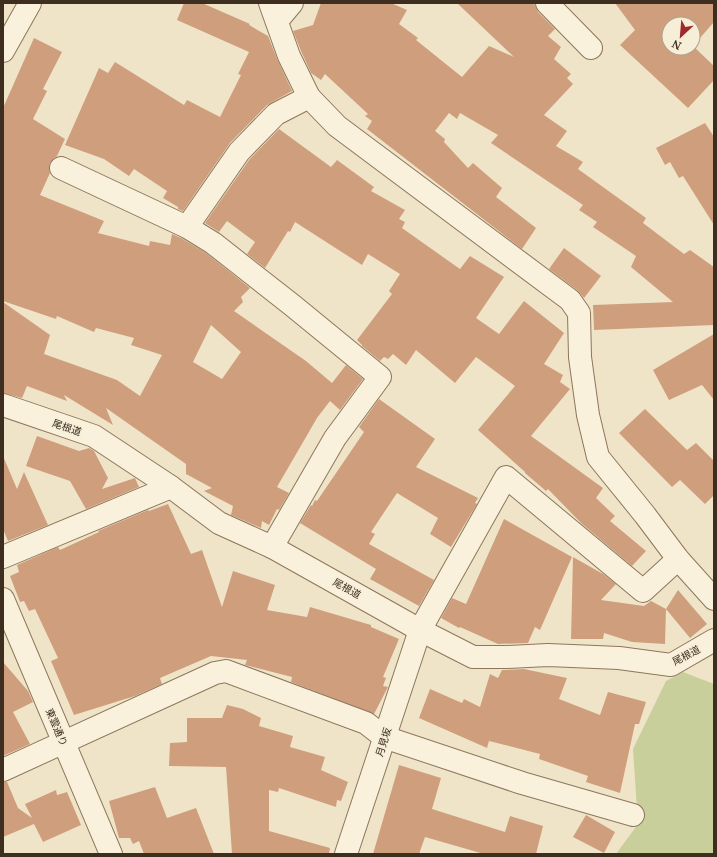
<svg xmlns="http://www.w3.org/2000/svg" width="717" height="857" font-family="'Noto Serif','Noto Sans JP',serif">
<rect width="100%" height="100%" fill="#f0e4c8"/>
<!-- green -->
<path fill="#c9cf9b" d="M683,672l31,12v170h-98l22,-30 -5,-75 33,-68z"/>
<!-- building -->
<g fill="#cf9f7d" fill-rule="evenodd">
<path d="M184,3h18l48,21 -1,1 19,11 10,25 14,30 -25,14 -37,38 -47,68 -5,-2v-2l-15,-9 4,-7 -33,-22 -5,7 -25,-17 -39,-14 34,-77 9,5 7,-11 69,43 3,-5 33,17 21,-42 -3,-1 11,-22 -72,-32z"/>
<path d="M321,3h70l16,7 -8,14 19,14 -2,2 46,37 27,-31 25,11 -57,-54h77l4,9 17,17 -7,7 13,11 -7,12 17,15 -4,4 6,6 -29,31 23,16 -11,15 27,16 -5,7 68,49 -3,5 41,31 6,-4 24,17v58l-120,5 -1,-25 80,-3 -42,-35 5,-11 -43,-29 4,-5 -18,-12 4,-5 -92,-62 7,-8 -38,-22 -3,6 -8,-6 -14,18 10,8 -1,3 24,26 5,-5 29,25 -6,9 40,31 -14,21 -155,-120 5,-8 -7,-5 3,-2 -43,-40 -4,6 -10,-7 -10,-22 -8,-20 20,-6z"/>
<path d="M615,3h99v19l-21,24v-22h-24v24h24v-2l21,20v14l-26,28 -68,-63 15,-15z"/>
<path d="M34,38l28,14 -19,37 4,2 -14,28 32,20 -8,17 -3,2 -4,5 -1,6 1,4 -10,22 64,26 -6,12 51,13 1,-5 20,4 2,-11 9,4 25,15 44,35 -9,9 2,5 -9,9 72,50 26,22 14,-18 17,14 -23,31 -10,-9 -13,17 -40,69 12,6 -10,17 -2,-1 -8,16 -7,-4 -1,7 -30,-13 2,-9 -29,-15 8,-3 -26,-14v-10l-80,-56 7,17 -49,-30 3,6 -40,-15 -5,12 -19,-5v-91l47,33 -6,19 73,26 23,16 22,-41 -31,-10 3,-7 -38,-10 -2,4 -37,-16 -1,3 -53,-18v-193zM211,325l30,27 -19,27 -29,-17z"/>
<path d="M705,123l9,14v88l-31,-49 -4,2 -9,-16 -5,3 -9,-17z"/>
<path d="M279,129l52,38 6,-7 37,27 -3,4 34,19 -6,9 6,3 -3,6 58,41 10,-13 34,21 -28,41 23,16 25,-33 40,32 -20,31 19,11 -3,7 10,7 -39,47 72,52 -7,10 19,18 -5,5 36,30 -14,15 -51,-43 -33,-34 -2,2 -21,-18v-1l-47,-42 37,-44 -39,-29 -21,26 -39,-33 -10,15 -13,-11 -5,5 -4,-2 -4,4 -18,-15v-1l-5,-5 35,-46 -3,-3 11,-17 -32,-20 -6,11 -67,-43 -5,10 -2,-1 -23,37 -18,-14 8,-12 -28,-21 -8,11 -14,-9 44,-63z"/>
<path d="M564,248l37,28 -17,22 -7,-8 -28,-21z"/>
<path d="M714,334v66l-12,-15 -33,15 -16,-30z"/>
<path d="M379,399l56,40 -19,28 62,31 -3,5 2,1 -26,43 -21,-13 8,-16 -41,-25 -26,39 4,2 -6,10 65,36 -15,26 -49,-27 6,-10 -76,-46 11,-18 1,1 3,-6 2,1 47,-69 -5,-5z"/>
<path d="M645,409l42,41 9,-7 18,18v34l-9,9 -25,-24 -8,7 -53,-54z"/>
<path d="M37,436l42,15 10,-3 5,3 14,27 -6,11 33,-11 4,9 -53,22 -16,-28 -44,-15z"/>
<path d="M3,456l14,33 7,-17 24,53 -40,16 -5,-12z"/>
<path d="M168,504l23,50 11,-4 20,57 11,-36 42,14 -8,25 40,7 3,-10 61,18v2l28,12 -16,38 3,1 -3,8 5,1 -14,27 -83,-32 1,-5 -47,-12 2,-5 -36,-4 -51,22 2,6 -27,12 -61,19 -23,-54 7,-3 -23,-49 -6,2 -5,-10 -4,1 -10,-26 9,-4 -2,-7 41,-18 2,3 39,-18 -1,-1 50,-21 1,1z"/>
<path d="M504,519l68,38 -32,73 -5,-3 -7,16 -30,1 -38,-17 -1,1 -18,-10 11,-20 14,6z"/>
<path d="M573,557l30,17 13,10 -15,16 43,6 7,-5 15,8 12,-19 29,34 -17,14 -24,-29 -1,35 -33,-2 -28,-9 -1,6h-32z"/>
<path d="M3,662l25,29 5,11 -20,10 17,32 -27,12z"/>
<path d="M524,669l43,9 -8,21 41,16 8,-23 38,10 -7,22h-4l-15,69 -34,-11 2,-6 -49,-17 1,-5 -51,-13 -2,7 -68,-30 11,-29 32,14 2,-4 16,8 10,-33 8,4 4,-8z"/>
<path d="M227,705l16,4 18,9 -2,8 34,10 -3,11 35,10 -4,13 27,12 -7,19 -4,-1 -1,7 -57,-19 -1,4 -9,-2v41l61,17 -1,6h-97l-6,-87 -57,-1 1,-23 17,-1v-24h35z"/>
<path d="M399,765l42,13 -9,31 73,23 5,-16 33,10 -7,28h-52l-59,-17 -6,17h-46z"/>
<path d="M3,782h4l11,26 14,10 -7,-14 31,-14 1,5 10,-3 14,33 -38,17 -9,-18 -31,13z"/>
<path d="M155,787l12,31 29,-10 18,46h-70l-5,-13 -6,3 -3,-6h-11l-10,-37z"/>
<path d="M586,815l29,17 -11,21 -31,-16z"/>
</g>
<g fill="none" stroke-linecap="round" stroke-linejoin="round">
<defs>
<g id="street">
<path d="M270,3l19,53 20,41 28,29 233,174 9,13 1,44 8,58 10,42 47,58 33,44 36,40"/>
<path d="M547,3l44,45"/>
<path d="M277,21l15,-18"/>
<path d="M3,51l27,-48"/>
<path d="M61,168l126,59 26,16 79,62 88,72 -45,61 -63,109"/>
<path d="M187,227l52,-75 37,-38 33,-17"/>
<path d="M3,405l91,31 77,51 48,36 53,24 148,83 53,27h33l42,-2 71,3 52,7 43,-25"/>
<path d="M3,557l168,-70"/>
<path d="M3,599l108,255"/>
<path d="M3,770l212,-97 11,-2 140,52 18,14 138,46 111,32"/>
<path d="M346,854l74,-224 86,-153 137,114 35,-32"/>
</g>
</defs>
<!-- street casing -->
<use href="#street" stroke="#8d765c" stroke-width="24"/>
<!-- street -->
<use href="#street" stroke="#faf1dc" stroke-width="22"/>
</g>
<g text-anchor="middle" dominant-baseline="central" stroke-width="3.5" stroke-linejoin="round" paint-order="stroke">
<!-- street labels -->
<g font-size="10" fill="#3d2e20" stroke="#f7eed8">
<text transform="translate(67 427) rotate(19)">尾根道</text>
<text transform="translate(347 588) rotate(29)">尾根道</text>
<text transform="translate(686 655) rotate(-28)">尾根道</text>
<text transform="translate(57 727) rotate(67)">東雲通り</text>
<text transform="translate(383 742) rotate(-72)">月見坂</text>
</g>
</g>
<!-- border -->
<rect width="717" height="857" fill="none" stroke="#3d2e20" stroke-width="8"/>
<!-- north arrow -->
<g transform="translate(681 36) rotate(206)"><circle r="19" fill="#f7eed8" stroke="#ada18e"/>
<path d="M0-3L7 15L0 10L-7 15Z" fill="#9e2a2b"/>
<text y="-6" font-size="11" font-weight="bold" text-anchor="middle" fill="#3d2e20">N</text>
</g>
</svg>
